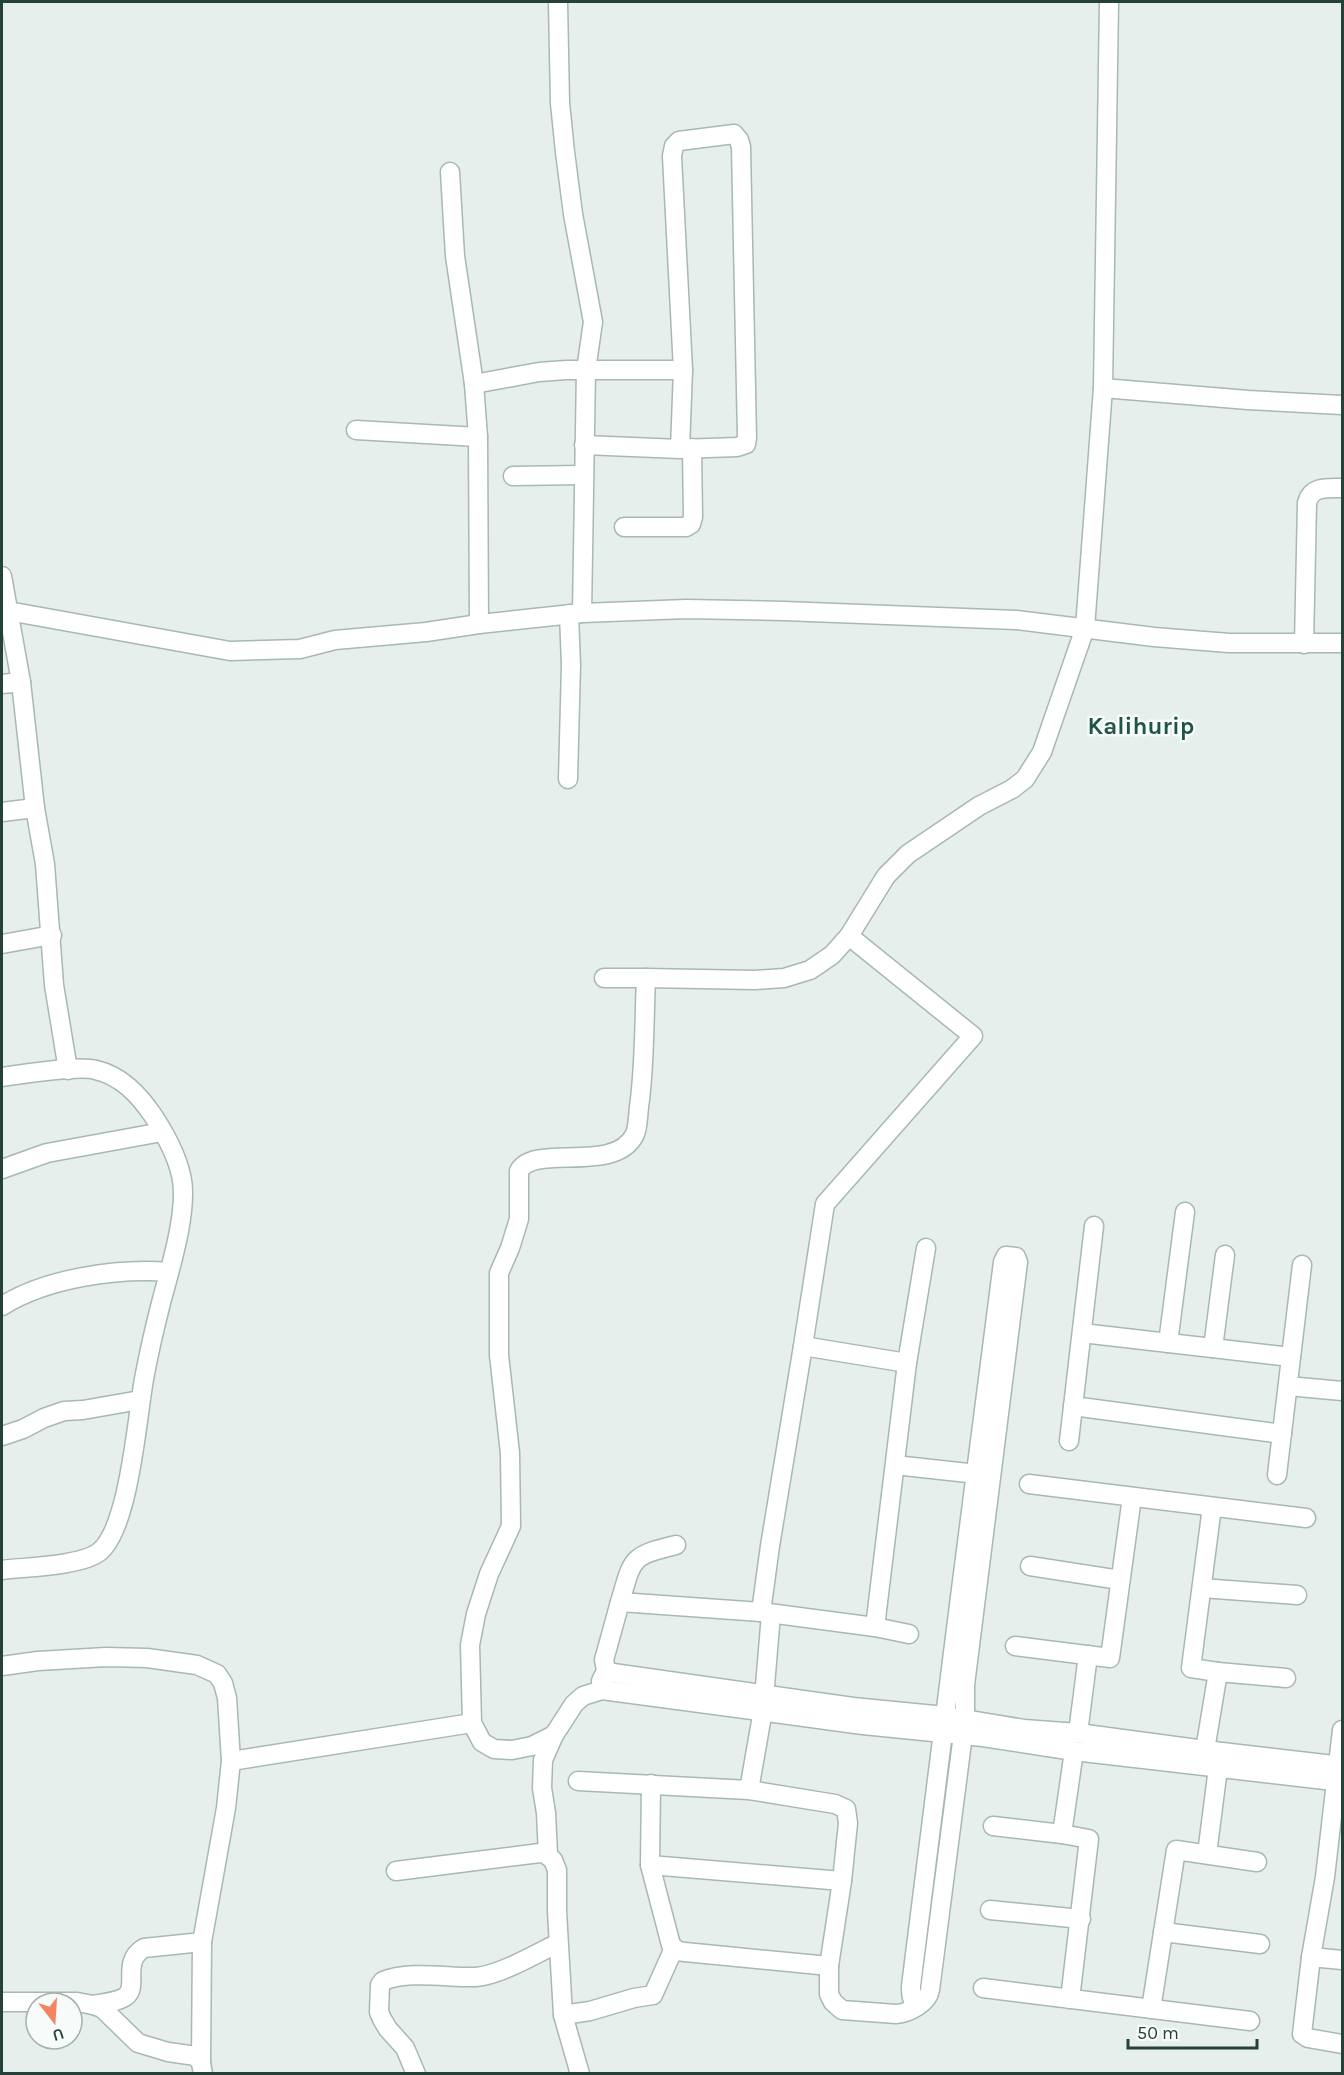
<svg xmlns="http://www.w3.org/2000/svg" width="1344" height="2075" font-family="Karla,sans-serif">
<rect width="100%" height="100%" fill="#e6efeb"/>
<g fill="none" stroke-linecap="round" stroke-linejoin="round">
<defs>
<g id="minor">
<path d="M558,2l2,101 5,49 8,62 20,108 -7,48 -4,243"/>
<path d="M450,172l5,84 19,128 4,53 1,187"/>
<path d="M474,384l65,-12 27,-2h117"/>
<path d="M1103,388l145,12 94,5"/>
<path d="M356,430l122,7"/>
<path d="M584,445l96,4 57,-2 9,-3 1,-6 -6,-291 -2,-7 -5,-6 -55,7 -5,5 -2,10 11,214 -3,79"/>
<path d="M513,476l70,-1"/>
<path d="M624,527h62l5,-3 2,-7 -1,-69"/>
<path d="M2,576l19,106 14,126 10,56 9,121 14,85"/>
<path d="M8,611l222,40 70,-2 35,-9 91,-8 53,-8 103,-11 104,-4 98,2 232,9 138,17 75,6h113"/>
<path d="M1304,644l3,-141c4,-17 20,-15 35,-15"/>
<path d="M2,684l19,-2"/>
<path d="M568,779l3,-114 -2,-51"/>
<path d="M2,812l33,-4"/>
<path d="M2,944l50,-9"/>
<path d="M604,978h42"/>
<path d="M2,1077c22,-3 75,-12 94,-7 25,6 42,24 56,44 12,18 24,39 29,61 8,32 -10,91 -19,124 -7,27 -13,53 -18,80 -7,39 -15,150 -45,173 -18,14 -74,15 -97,18"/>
<path d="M2,1169l45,-16 115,-21"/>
<path d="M2,1306c45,-28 115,-38 167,-34"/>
<path d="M1082,1333l209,24"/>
<path d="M1168,1343l17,-131"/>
<path d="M803,1346l22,-142 148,-168 -124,-100"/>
<path d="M1213,1348l12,-93"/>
<path d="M1288,1386l54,5"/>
<path d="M1073,1406l209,28"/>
<path d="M2,1436l21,-7 21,-11 20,-7 19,-1 57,-10"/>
<path d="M1069,1441l25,-215"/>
<path d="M895,1465l82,9"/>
<path d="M1277,1475l25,-210"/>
<path d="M1029,1484l277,34"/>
<path d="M676,1545c-46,11 -43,13 -56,57l141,10 114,15 32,-264 19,-115"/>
<path d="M1030,1566l90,14"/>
<path d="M1202,1588l95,7"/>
<path d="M761,1612l9,-66 33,-200 104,17"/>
<path d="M875,1627l34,7"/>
<path d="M1015,1646l95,12 22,-161"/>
<path d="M2,1666l36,-5 68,-4 41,1 50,7 20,9 6,9 4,15 4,63 -5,47 -24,134 -58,6c-23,14 -5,38 -18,48 -7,6 -24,7 -33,9"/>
<path d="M1218,1672l68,6"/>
<path d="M607,1675l-3,-15 16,-58"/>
<path d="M1342,1730l-17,147 -14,80 -9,77 6,4 34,6"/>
<path d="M1078,1733l10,-78"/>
<path d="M554,1735l-22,11 -20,4 -18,-1 -12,-7 -10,-19 -2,-78 6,-31 13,-40 22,-48 -1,-73 -11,-98v-82l11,-25 9,-29v-48c15,-28 97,4 116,-37 3,-7 3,-19 4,-27 6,-42 5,-86 7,-129l109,2 29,-2 26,-8 22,-15 17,-19 37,-60 22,-22 71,-48 33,-17 13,-10 17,-27 43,-124 18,-240 6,-386"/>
<path d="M1205,1750l13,-78 -27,-4 21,-161"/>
<path d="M231,1761l241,-38"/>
<path d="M1342,1766l-137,-16 -127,-17 -54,-4 -79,-13 -92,-9 -240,-34 -9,2 -3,6 1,9 261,35 120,12 91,14 268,31"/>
<path d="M578,1781l171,9 86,14 11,5 2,14 -6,58 -13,85v28l4,8 9,8 54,4c13,-1 32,-11 34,-24l35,-271v-34l53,-423 -2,-5 -10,-1 -3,6c-32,241 -61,483 -92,724 0,7 0,15 6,19"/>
<path d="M651,1784l-1,81 21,80 7,6 7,1 144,14"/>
<path d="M749,1790l14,-80 8,-96"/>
<path d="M993,1826l69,8"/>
<path d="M1207,1854l11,-86"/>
<path d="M548,1855l-2,-42 -4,-25 1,-28 11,-25 20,-31 9,-8 19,-6"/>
<path d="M650,1865l192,16"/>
<path d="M396,1871l144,-18h4l9,7 4,10v41l6,104 17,59"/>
<path d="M990,1910l91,9"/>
<path d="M1163,1932l97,12"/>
<path d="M1311,1957l31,3"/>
<path d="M983,1988l267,33"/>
<path d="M1070,1999l19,-160 -27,-5 12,-83"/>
<path d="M2,2002h75l16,3 9,3 36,35 30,9 28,4 5,7 2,11"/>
<path d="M1151,2009l25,-159 81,12"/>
<path d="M563,2015l27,-4 44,-13 19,-3 21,-47"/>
<path d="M201,2063l1,-121"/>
<path d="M416,2074l-11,-26 -17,-19 -6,-10 -3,-7 1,-27 3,-4c26,-11 66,-3 93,-4 24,-2 60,-23 82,-34"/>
</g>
</defs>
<!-- minor casing -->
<use href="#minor" stroke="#a8b8b2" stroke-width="21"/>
<!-- minor -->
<use href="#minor" stroke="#fff" stroke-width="18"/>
</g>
<g text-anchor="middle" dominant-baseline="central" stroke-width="5" stroke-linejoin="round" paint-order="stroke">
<!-- quarter labels -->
<g font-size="24" font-weight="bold" fill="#1f5548" stroke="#f7fbf9">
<text x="1141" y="726">Kalihurip</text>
</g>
</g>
<!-- border -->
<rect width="1344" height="2075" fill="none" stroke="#24423a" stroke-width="6"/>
<!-- north arrow -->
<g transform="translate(54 2021) rotate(163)"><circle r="28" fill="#f7fbf9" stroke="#a3b1ad" stroke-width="1.5"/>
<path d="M0-4.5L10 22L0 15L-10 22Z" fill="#f4845f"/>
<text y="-9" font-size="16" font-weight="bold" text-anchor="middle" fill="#24423a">U</text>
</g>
<!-- scale -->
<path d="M1128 2039v9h129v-9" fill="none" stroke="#24423a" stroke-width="3"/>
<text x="1137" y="2039" font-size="18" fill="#24423a" stroke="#f7fbf9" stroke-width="4.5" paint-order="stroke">50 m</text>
</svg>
